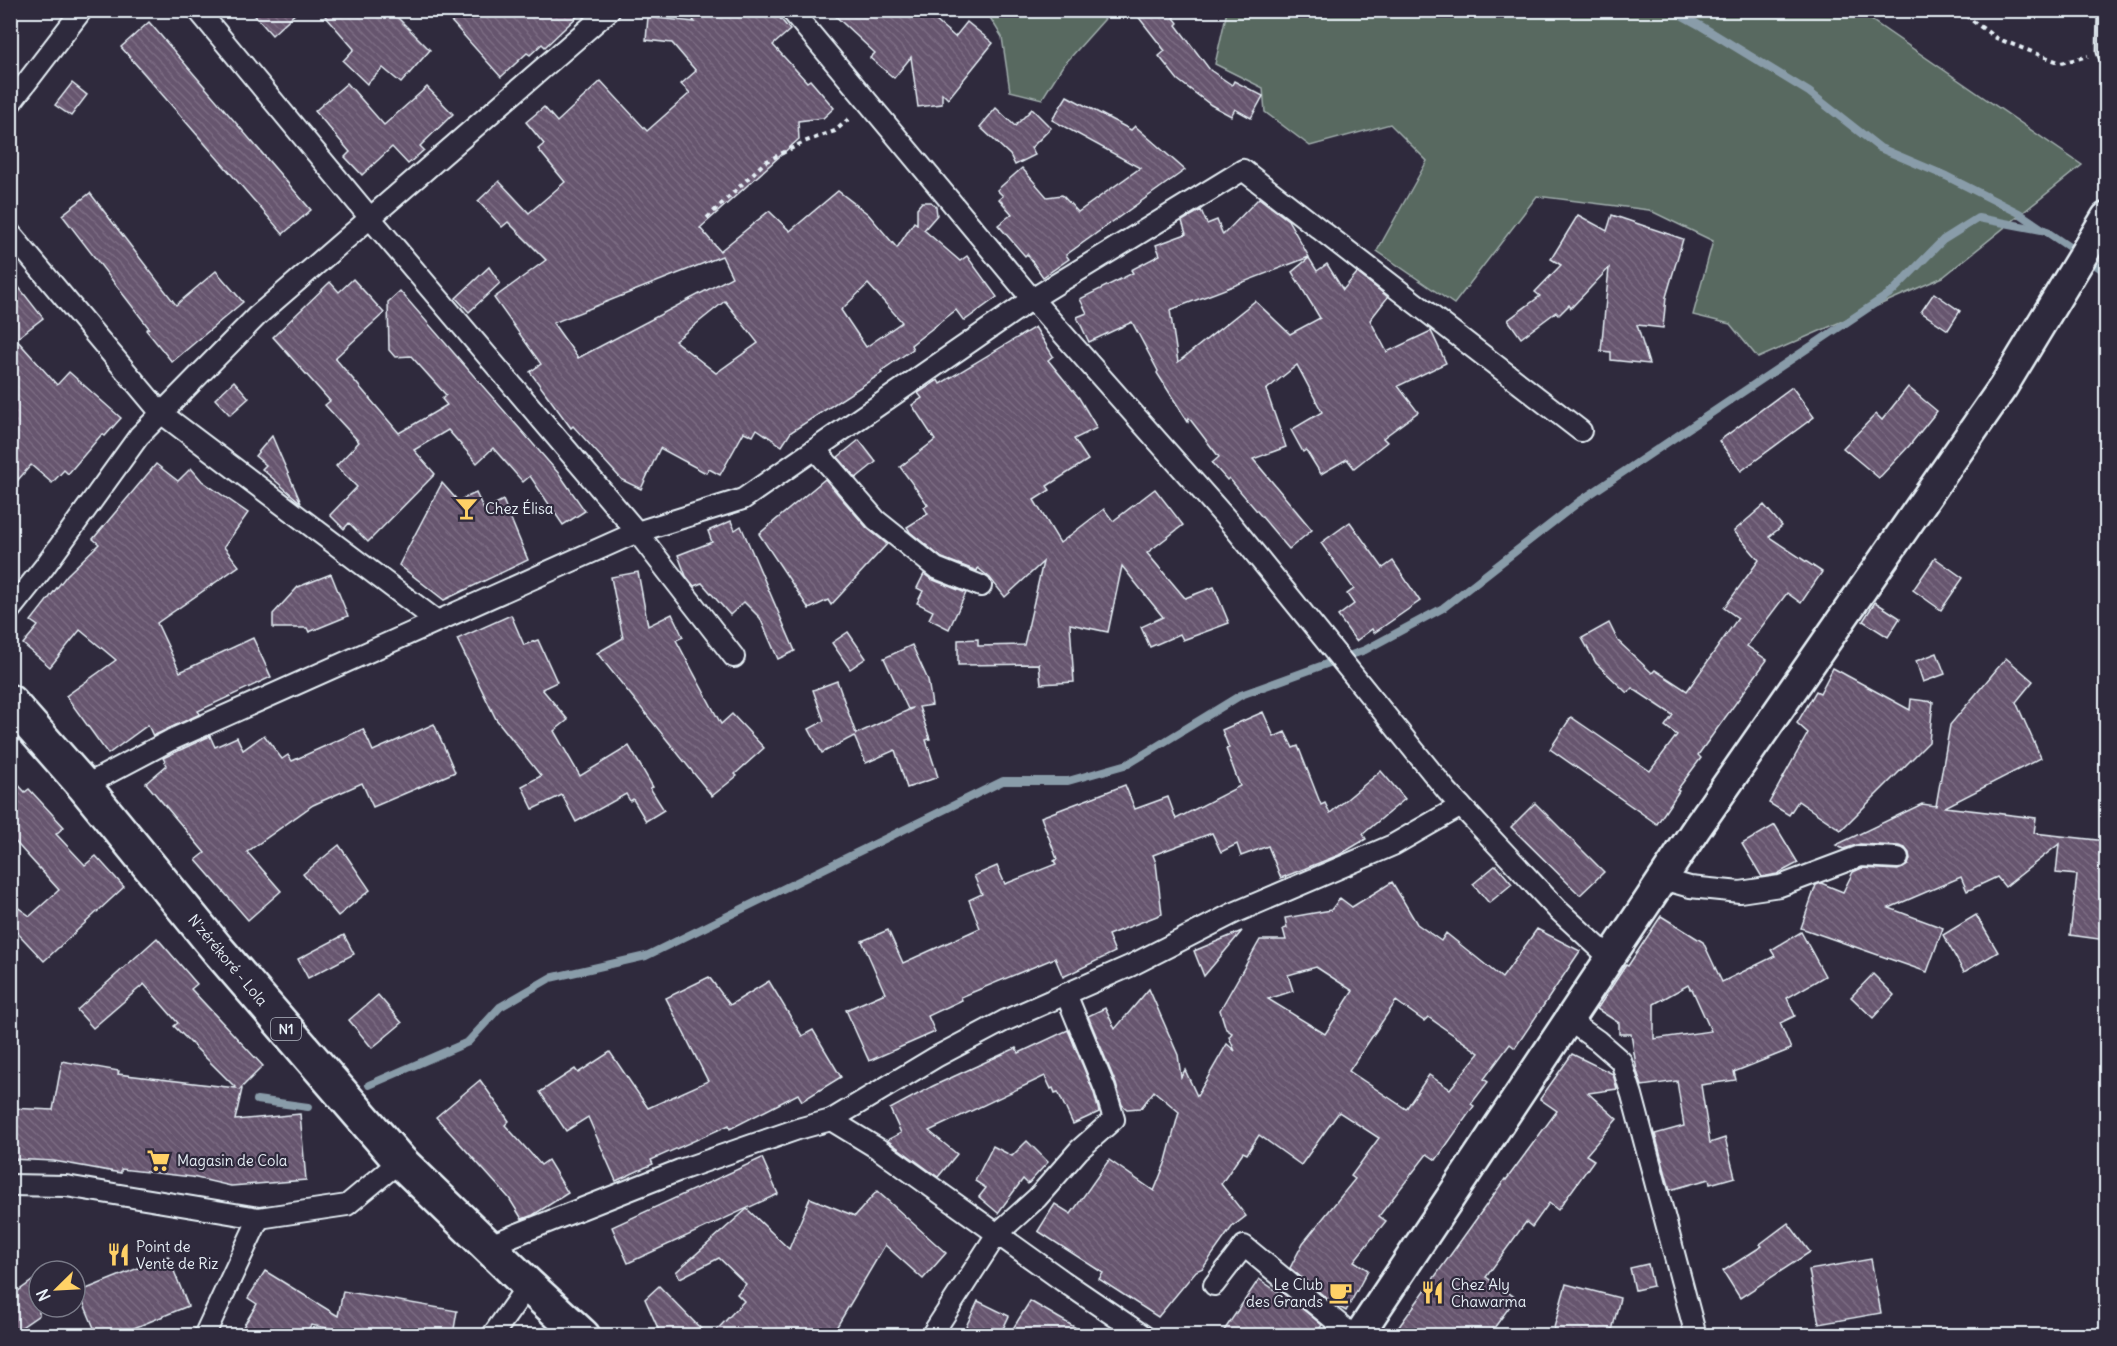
<svg xmlns="http://www.w3.org/2000/svg" width="2117" height="1346" font-family="Delius,sans-serif">
<defs>
<pattern id="building-back-hatch" width="6" height="6" patternUnits="userSpaceOnUse" patternTransform="scale(1.5)"><rect width="6" height="6" fill="#66546e"/><path d="M-1 5l2 2M0 0l6 6M5-1l2 2" fill="none" stroke="#7c6d83"/></pattern>
</defs>
<rect width="100%" height="100%" fill="#2f2a3d"/>
<filter id="ink" filterUnits="userSpaceOnUse"><feTurbulence type="fractalNoise" baseFrequency=".0167" numOctaves="2"/><feDisplacementMap in="SourceGraphic" scale="12" xChannelSelector="R" yChannelSelector="G"/><feConvolveMatrix kernelMatrix="1 2 1 2 8 2 1 2 1" color-interpolation-filters="sRGB"/></filter>
<g filter="url(#ink)">
<!-- grass -->
<g fill="#586961" stroke="#a0adac" stroke-width="1.5">
<path d="M986,11h126l-50,56 -20,32 -32,-8 -8,-54z"/>
<path d="M1227,11h631l224,154 -139,112 -185,81 -28,-34 -37,-9 20,-74 -64,-31 -112,-14 -83,108 -77,-53 50,-90 -37,-37 -80,22 -45,-34 -2,-24 -48,-24z"/>
</g>
<g fill="none" stroke-linecap="round" stroke-linejoin="round">
<!-- stream -->
<g stroke="#899ca9" stroke-width="8">
<path d="M1672,10l29,16 108,66 71,56 66,28 73,37 87,59"/>
<path d="M369,1085l99,-43 32,-35 50,-29 96,-22 357,-175h65l60,-17 113,-69 124,-45 78,-42 137,-107 312,-209 51,-52 35,-22 69,13"/>
<path d="M257,1100l51,7"/>
</g>
</g>
<!-- building -->
<g fill="url(#building-back-hatch)" stroke="#e8f1f8" stroke-width="1.5" fill-rule="evenodd">
<path d="M250,10h49l-27,25z"/>
<path d="M320,10h70l40,40 -29,33 -18,-15 -16,16 -24,-23 11,-12z"/>
<path d="M441,10h143l-39,37 -3,-3 -12,11 -3,-2 -26,24z"/>
<path d="M685,10h88l17,20 -17,15 34,37 3,-2 24,28 -11,10 -25,3 1,18 -99,89 20,23 49,-40 21,20 48,-40 30,23 29,34 17,-26 3,2v-16l5,-6h9l5,5 1,8 -13,15 36,31 7,-5 30,41 -33,24 -8,-11 -45,35 2,4 -32,22 1,2 -91,59 -9,14 -25,-17 -4,7 -9,-4 -24,43 -11,-6 -3,4 -46,-25 -19,41 -19,-9 -49,-54 -2,2 -41,-56 11,-8 -47,-66 52,-38 -38,-38 -6,5 -24,-26 21,-20 30,32 36,-31 -27,-33 6,-5 -18,-22 18,-15 13,15 44,-41 46,50 43,-38 -9,-9 15,-13 -24,-28 -26,-3 2,-23 47,5zM722,256l10,21 -154,81 -25,-35zM868,284l34,38 -36,25 -25,-37zM725,301l33,42 -42,30 -41,-32z"/>
<path d="M829,10h94l32,27 12,-15 26,21 -45,56 -6,-6v11l-24,3 -7,-50 -17,21 -24,-20 5,-5z"/>
<path d="M1133,10h35l10,13 -2,2 34,45 22,15 2,-4 29,15 -12,22 -16,-9 -4,7 -20,-11 -33,-25 -19,-24 6,-5z"/>
<path d="M149,22l162,188 -28,24 -162,-187z"/>
<path d="M72,83l15,12 -16,21 -16,-11z"/>
<path d="M347,83l37,42 43,-38 26,27 -33,32 4,4 -16,14 -16,-17 -30,28 -17,-18 5,-5 -35,-41z"/>
<path d="M1067,96l64,34 4,-4 50,44 -119,85 3,4 -26,18 -16,-23 -2,2 -27,-31 14,-11 -13,-15 4,-3 -6,-6 25,-22 25,29 15,-2 16,17 62,-44 -88,-48z"/>
<path d="M996,108l19,18 17,-17 19,19 -20,20 4,7 -20,10 -5,-10 -30,-28z"/>
<path d="M90,193l86,112 40,-34 27,31 -71,60 -26,-32 3,-2 -87,-113z"/>
<path d="M1259,198l29,22 21,37 -139,53 8,52 77,-61 35,33 30,-16 -28,-46 17,-14 8,13 10,-7 16,26 14,-17 31,24 -18,23 17,32 44,-21 15,32 -48,23 20,26 -35,26 4,4 -33,26 -7,-9 -26,15 -15,-24 -3,2 -12,-22 31,-18 -25,-47 -31,25 20,57 -33,12 59,71 -23,19 -60,-71 -2,2 -15,-17 7,-6 -30,-39 -1,4 -31,-49 1,-2 -26,-49 -43,20 -12,-25 10,-4 -7,-14 53,-26 -2,-3 29,-15 -4,-10 30,-11 -4,-13 19,-11 6,14 10,-4 6,15z"/>
<path d="M1578,215l29,16 5,-16 71,24 -17,58 -3,31 -26,-3 12,39 -38,-4v-8l-10,-1 8,-83 -38,40 -2,-3 -10,10 -3,-3 -35,26 -13,-18 32,-24 -5,-4 26,-27 -10,-6z"/>
<path d="M489,267l11,16 -31,29 -13,-14z"/>
<path d="M10,276l33,42 -27,21 41,46 12,-13 52,46 -16,18 -3,-2 -34,40 -4,-4 -12,13 -21,-18 -21,24z"/>
<path d="M353,279l31,34 -49,45 64,75 48,-28 -5,-6 4,-4 -35,-39 -16,1 -6,-7 -1,-48 12,-11 160,184 25,36 -22,14 -33,-49 -7,6 -30,-34 -16,15 -29,-33 -34,20 21,24 -67,68 -19,-19 -5,6 -14,-14 27,-28 -21,-21 23,-24 -34,-37 5,-4 -57,-64 57,-55 9,10z"/>
<path d="M1934,293l26,18 -12,19 -27,-18z"/>
<path d="M1035,327l18,29 -5,4 31,38 18,30 -23,11 14,21 -41,26 3,4 -16,10 26,43 44,-34 9,12 42,-32 28,36 -36,28 38,45 29,-11 15,36 -46,17 -3,-6 -30,13 -9,-20 22,-10 -41,-51 -14,66 -38,-8 4,58 -33,2 -2,-20 -81,1v-25l20,-1v7l46,-1 19,-83 -38,35 -15,-19 -12,-10 -1,3 -35,-13 -32,-26 -3,-5 21,-13 -4,-7 4,-2 -28,-38 35,-27 -23,-35 10,-7 -4,-5 20,-13 2,4z"/>
<path d="M234,381l15,17 -19,17 -15,-16z"/>
<path d="M1792,387l22,30 -73,54 -22,-30z"/>
<path d="M1908,387l29,24 -28,35 -30,32 -36,-30 33,-34 6,6z"/>
<path d="M272,436l9,21 20,46 -39,-34 4,-4 -11,-9z"/>
<path d="M859,440l17,22 -20,16 -18,-21z"/>
<path d="M156,464l22,17 13,-13 11,13 46,32 -24,34 15,19 -82,57 23,49 73,-34 18,39 -73,34 2,3 -47,22 -5,-11 -40,29 -42,-58 50,-36 -36,-30 -30,37 -27,-23 15,-18 -7,-5 36,-46 32,-31 -6,-5z"/>
<path d="M825,479l42,49 20,16 -56,61 -3,-5 -19,9 -50,-75z"/>
<path d="M442,483l16,18 18,-8 8,17 19,-10 25,60 -84,40 -45,-35z"/>
<path d="M1764,505l18,21 -13,11 53,35 -21,31 -14,-10 -40,53 20,14 -69,95 3,3 -24,32 2,1 -22,33 -107,-75 21,-32 79,54 27,-36 -12,-9 8,-11 -41,-27 -5,5 -31,-30 -14,-25 27,-15 9,18 34,32 3,-3 32,21 51,-73 -14,-10 35,-48 -25,-29z"/>
<path d="M731,521l4,9 6,-4 54,125 -17,8 -18,-41 -16,-16 -14,13 -28,-32 -8,3 -8,-10 -8,-21 34,-13 -4,-11z"/>
<path d="M1350,522l33,46 10,-7 27,40 -46,32 -2,-4 -16,12 -18,-25 16,-12 -7,-10 7,-5 -33,-46z"/>
<path d="M1935,558l28,20 -22,32 -28,-20z"/>
<path d="M638,572l10,54 24,-12 11,23 -7,3 45,84 11,-10 32,34 -29,26 2,2 -25,20 -115,-143 26,-15 -12,-61z"/>
<path d="M331,574l17,42 -39,16 -2,-4h-34v-14l25,-27z"/>
<path d="M924,574l7,5 35,14 -17,36 -20,-10 4,-8 -16,-8 6,-12 -6,-3z"/>
<path d="M1875,602l25,16 -12,19 -25,-16z"/>
<path d="M511,615l13,30 14,-5 19,42 -15,7 26,31 -14,11 26,45 49,-30 24,41 -3,1 14,22 -18,11 -13,-22 -3,2 -4,-7 -50,28 -14,-27 -29,14 -11,-23 19,-10 -45,-57 -39,-80z"/>
<path d="M848,632l18,26 -16,11 -18,-26z"/>
<path d="M912,645l16,35 4,25 -13,2 11,32 -4,1 12,37 -31,11 -12,-38 -29,13 -12,-27 -32,17 -13,-24 15,-8 -11,-31 24,-9 19,53 57,-26 -5,1 -24,-51z"/>
<path d="M1937,653l8,21 -22,8 -7,-21z"/>
<path d="M2006,658l27,23 -17,21 25,56 -96,49 91,11 -2,15 72,8 -2,53h2v46l-36,-5 7,-60 -21,-2 3,-29 -54,43 -8,-10 -30,14 -6,-14 -72,31 54,20 -16,44 -126,-44 15,-43 5,-2 22,9 10,-20 9,-4 36,2 10,-5 2,-6 -1,-6 -4,-5 -6,-2 -39,-2 -17,5 -7,-4 86,-41 14,2 14,-81z"/>
<path d="M1833,668l77,42 1,-11 22,3 -4,40 -88,88 -43,-29 -9,14 -20,-12 39,-70 -11,-10 19,-32 4,2z"/>
<path d="M1263,712l11,25 11,-5 8,16 5,-2 23,59 4,-2 5,10 51,-42 24,28 -42,35 3,5 -27,16 -58,23 -13,-32 -27,10 -4,-12 -16,8 -9,-19 -59,22 3,8 6,51 -54,21 7,17 -52,25 -8,-19 -94,39 1,3 -34,16 7,16 -66,29 -23,-51 39,-17 -23,-52 26,-11 15,33 77,-35 -11,-28 13,-6 -8,-18 23,-10 8,18 51,-20 -2,-3 3,-2 -16,-42 84,-32 10,24 33,-12 8,22 64,-33 -14,-37 3,-1 -7,-18z"/>
<path d="M434,724l21,48 -82,35 -11,-24 -49,22 -66,47 34,39 -33,29 -52,-60 9,-7 -59,-70 21,-18 -4,-7 47,-22 5,11 22,-10 6,13 21,-15 18,24 6,-4 4,6 71,-32 10,22z"/>
<path d="M10,776l15,16 4,-3 35,38 -8,7 29,31 11,-9 28,31 -80,74 -34,-36v-23l20,14 29,-26 -49,-54z"/>
<path d="M1535,803l69,69 -24,23 -69,-68z"/>
<path d="M1775,825l23,38 -21,11 -15,3 -20,-33z"/>
<path d="M339,845l31,45 -32,26 -35,-42z"/>
<path d="M1496,865l16,19 -23,19 -16,-19z"/>
<path d="M1392,882l25,42 24,17 5,-8 56,45 35,-49 43,22 -65,97 -5,-4 -26,35 4,3 -17,22 3,2 -38,54 -9,-6 -48,62 7,5 -32,40 14,9 -22,41 -11,-6 -45,-37 13,-25 52,-64 -4,-3 28,-38 -40,-26 -38,53 -42,-30 -12,19 -4,-2 -22,32 25,32 -14,11 -29,41 -7,3 -38,46 -59,-38 4,-6 -65,-42 17,-27 16,10 38,-54 45,31 12,-30 13,-49 -25,-21 -13,17 -14,1 -5,-4 -6,-21 -28,-68 17,-8 10,21 34,-40 29,66 3,22 4,-7 12,26 30,-52 8,7 -6,-14 3,-4 -6,-4 -6,-19 40,-70h26l-3,-11 4,-1 -2,-10 46,-8 9,-12 12,9zM1316,967l37,24 -28,43 -57,-35 25,-8 -5,-16zM1396,1001l28,20 4,-4 51,36 -29,36 -21,-14 -23,34 -57,-38z"/>
<path d="M1976,915l22,37 -34,20 -21,-37z"/>
<path d="M1661,916l42,26 19,40 53,-26 -4,-6 30,-18 24,44 -38,22 8,18 -15,7 11,26 -57,23 2,8 -35,5 9,58 15,-5 10,39 -25,7 -1,-5 -39,11 -15,-56 29,-8 -7,-45 -35,5 -5,-15 -6,-37h-12v-11l-22,-14 29,-44 2,1zM1688,985l2,4h2l19,42 -57,8v-35z"/>
<path d="M1242,931l-38,45 -10,-25z"/>
<path d="M344,935l10,19 -46,24 -10,-19z"/>
<path d="M157,938l40,46 -6,5 72,77 -23,23h2l-7,31 65,-6 6,66 -75,6 -39,-9 -71,-8v4l-67,-12 -44,-2v-51l43,2 9,-49 57,10 -1,3 118,14 -62,-62 4,-3 -34,-39 -51,44 -16,-18z"/>
<path d="M1873,974l21,21 -21,23 -22,-21z"/>
<path d="M709,977l21,28 39,-24 33,55 11,-6 28,47 -39,24 -4,-7 -68,35 -1,-4 -78,35 2,4 -37,17 -28,-64 -22,14 -26,-39 35,-23 3,4 32,-21 38,56 60,-27 -42,-83z"/>
<path d="M378,995l24,28 -30,25 -23,-28z"/>
<path d="M1068,1030l26,63 5,19 -26,12 -15,-32 -3,1 -2,-5 -2,1 -6,-13 -116,55 28,23 -19,23 -51,-37 14,-7 -11,-24 43,-23 83,-38 3,5z"/>
<path d="M1572,1054l41,20 4,15 -29,4 29,26 -31,36 8,5 -36,50 -9,-7 -17,24 -6,-5 -40,55 30,21 -27,37h-96l112,-156 1,1 51,-69 -17,-12z"/>
<path d="M480,1080l29,41 -4,4 36,40 7,-5 20,33 -35,22 -11,4 -13,-21 -73,-81z"/>
<path d="M1027,1141l21,21 -20,22 -5,-5 -25,34 -19,-16 7,-9 -11,-7 18,-35 19,10z"/>
<path d="M762,1158l16,36 -150,69 -16,-36z"/>
<path d="M877,1191l69,62 -23,26 -38,-34 -53,90h-120l32,-34 -7,-7 9,-10 -27,-26 -39,20 -4,-6 71,-63 42,40 21,-51 45,18z"/>
<path d="M1788,1223l22,29 -70,46 -17,-27 39,-25 -2,-2z"/>
<path d="M168,1256l20,50 -71,29h-20l-18,-43z"/>
<path d="M1871,1259l10,54 -62,11 -10,-54z"/>
<path d="M1648,1264l5,22 -18,4 -5,-22z"/>
<path d="M265,1271l73,45 5,-25 114,20 -4,24h-86l-56,-10 -7,10h-66l19,-31 -9,-6z"/>
<path d="M39,1276v39l-29,20v-38z"/>
<path d="M1259,1279l19,13 1,-2 43,35 -7,10h-94z"/>
<path d="M1566,1284l54,14 -9,37h-59z"/>
<path d="M659,1286l48,49h-46l-16,-36z"/>
<path d="M978,1301l31,15 -9,19h-38z"/>
<path d="M1030,1301l58,34h-79z"/>
</g>
<g fill="none" stroke-linecap="round" stroke-linejoin="round">
<defs>
<path id="lane" d="M2104,10l-1,42 3,7"/>
<g id="street">
<path d="M198,10l173,209 266,313 97,125"/>
<path d="M791,10l241,289 200,226 215,266 110,118 52,48"/>
<path d="M10,104l72,-94"/>
<path d="M10,233l151,180 276,208"/>
<path d="M815,449l61,71 60,48 45,18"/>
<path d="M10,610l35,-44 94,-130 118,-120 353,-306"/>
<path d="M84,786l87,-46 466,-208 106,-33 289,-200 211,-129 338,261"/>
<path d="M1662,879l28,8 50,5 40,-6 80,-30 38,2"/>
<path d="M1567,1019l31,22 23,20 11,34 64,241"/>
<path d="M831,1120l46,28 186,133 81,55"/>
<path d="M10,1185l56,1 193,32 88,-13 53,-44"/>
<path d="M487,1246l193,-76 118,-41 33,-9 105,-63 68,-36 126,-55 104,-53 159,-68 68,-39"/>
<path d="M1214,1285l30,-39 110,90"/>
<path d="M204,1336l55,-118"/>
<path d="M492,1336l36,-51"/>
<path d="M931,1336l66,-102 40,-36 42,-48 35,-31 -9,-30 -39,-95"/>
</g>
<path id="secondary" d="M1358,1336l338,-507 307,-442 103,-170"/>
<path id="highway" d="M10,702l74,84 134,164 182,211 128,124 55,51"/>
</defs>
<!-- lane casing -->
<use href="#lane" stroke="#e8f1f8" stroke-width="15"/>
<!-- street casing -->
<use href="#street" stroke="#e8f1f8" stroke-width="24"/>
<!-- secondary casing -->
<use href="#secondary" stroke="#e8f1f8" stroke-width="33"/>
<!-- highway casing -->
<use href="#highway" stroke="#e8f1f8" stroke-width="38"/>
<!-- path -->
<g stroke="#e8f1f8" stroke-width="4" stroke-dasharray="4.5 4.5" stroke-linecap="butt">
<path d="M1958,10l38,28 65,25 27,-7"/>
<path d="M707,218l58,-56 39,-20 31,-11 17,-15"/>
</g>
<!-- lane -->
<use href="#lane" stroke="#2f2a3d" stroke-width="10"/>
<!-- street -->
<use href="#street" stroke="#2f2a3d" stroke-width="20"/>
<!-- secondary -->
<use href="#secondary" stroke="#2f2a3d" stroke-width="28"/>
<!-- highway -->
<use href="#highway" stroke="#2f2a3d" stroke-width="33"/>
</g>
</g>
<!-- icons -->
<defs>
<symbol id="bar-bare" viewBox="-9 -9 18 18"><path d="M-6-5H6L.8 .8V4.5H3.5V6h-7V4.5H-.8V.8Z" fill="#ffd166" stroke="#2f2a3d" stroke-width="2.5" paint-order="stroke"/></symbol>
<symbol id="supermarket-bare" viewBox="-9 -9 18 18"><path d="M-6-5.5h2.5l.6 2H6L4.5 2H-2.5L-4.4-4H-6ZM-1.5 3.2a1.3 1.3 0 1 0 .1 0ZM3 3.2a1.3 1.3 0 1 0 .1 0Z" fill="#ffd166" stroke="#2f2a3d" stroke-width="2.5" paint-order="stroke"/></symbol>
<symbol id="restaurant-bare" viewBox="-9 -9 18 18"><path d="M-5-6h1v4h1v-4h1v4h1v-4h1v5L-1.5 .5V6h-2V.5L-5-1ZM5-6V6H3V1.5H1.5Q1.5-4 5-6Z" fill="#ffd166" stroke="#2f2a3d" stroke-width="2.5" paint-order="stroke"/></symbol>
<symbol id="cafe-bare" viewBox="-9 -9 18 18"><path d="M-5.5-4.5H6V0H3Q3 3.5 0 3.5H-2.5Q-5.5 3.5-5.5 0ZM3-3.2v2h1.7v-2ZM-6 4.5H4V6H-6Z" fill="#ffd166" stroke="#2f2a3d" stroke-width="2.5" paint-order="stroke"/></symbol>
</defs>
<g fill-rule="evenodd">
<use href="#bar-bare" x="450" y="492" width="33" height="33"/>
<use href="#supermarket-bare" x="142" y="1144" width="33" height="33"/>
<use href="#restaurant-bare" x="102" y="1238" width="33" height="33"/>
<use href="#cafe-bare" x="1324" y="1276" width="33" height="33"/>
<use href="#restaurant-bare" x="1416" y="1276" width="33" height="33"/>
</g>
<g text-anchor="middle" dominant-baseline="central" stroke-width="4.5" stroke-linejoin="round" paint-order="stroke">
<!-- shield labels -->
<rect fill="#2f2a3d" stroke="#b0b5c0" stroke-width="1.5" x="271" y="1018" width="30" height="22" rx="4.5"/>
<g font-size="14" font-weight="bold" fill="#e8f1f8">
<text x="286" y="1029">N1</text>
</g>
<!-- poi labels -->
<g font-size="15" fill="#e8f1f8" stroke="#2f2a3d" text-anchor="start">
<text x="485" y="508">Chez Élisa</text>
<text x="177" y="1160">Magasin de Cola</text>
<text x="136" y="1246">Point de<tspan x="136" dy="17">Vente de Riz</tspan></text>
<text x="1323" y="1284" text-anchor="end">Le Club<tspan x="1323" dy="17">des Grands</tspan></text>
<text x="1451" y="1284">Chez Aly<tspan x="1451" dy="17">Chawarma</tspan></text>
</g>
<!-- street labels -->
<g font-size="15" fill="#e8f1f8" stroke="#2f2a3d">
<text transform="translate(228 960) rotate(50)">N'zérékoré - Lola</text>
</g>
</g>
<!-- margin -->
<rect width="2117" height="1346" fill="none" stroke="#2f2a3d" stroke-width="36"/>
<rect x="18" y="18" width="2081" height="1310" fill="none" stroke="#e8f1f8" stroke-width="2" filter="url(#ink)"/>
<!-- north arrow -->
<g transform="translate(57 1289) rotate(246)"><circle r="28" fill="#2f2a3d" stroke="#797a88" stroke-width="1.5"/>
<path d="M0-4.5L10 22L0 15L-10 22Z" fill="#ffd166"/>
<text y="-9" font-size="16" font-weight="bold" text-anchor="middle" fill="#e8f1f8">N</text>
</g>
</svg>
